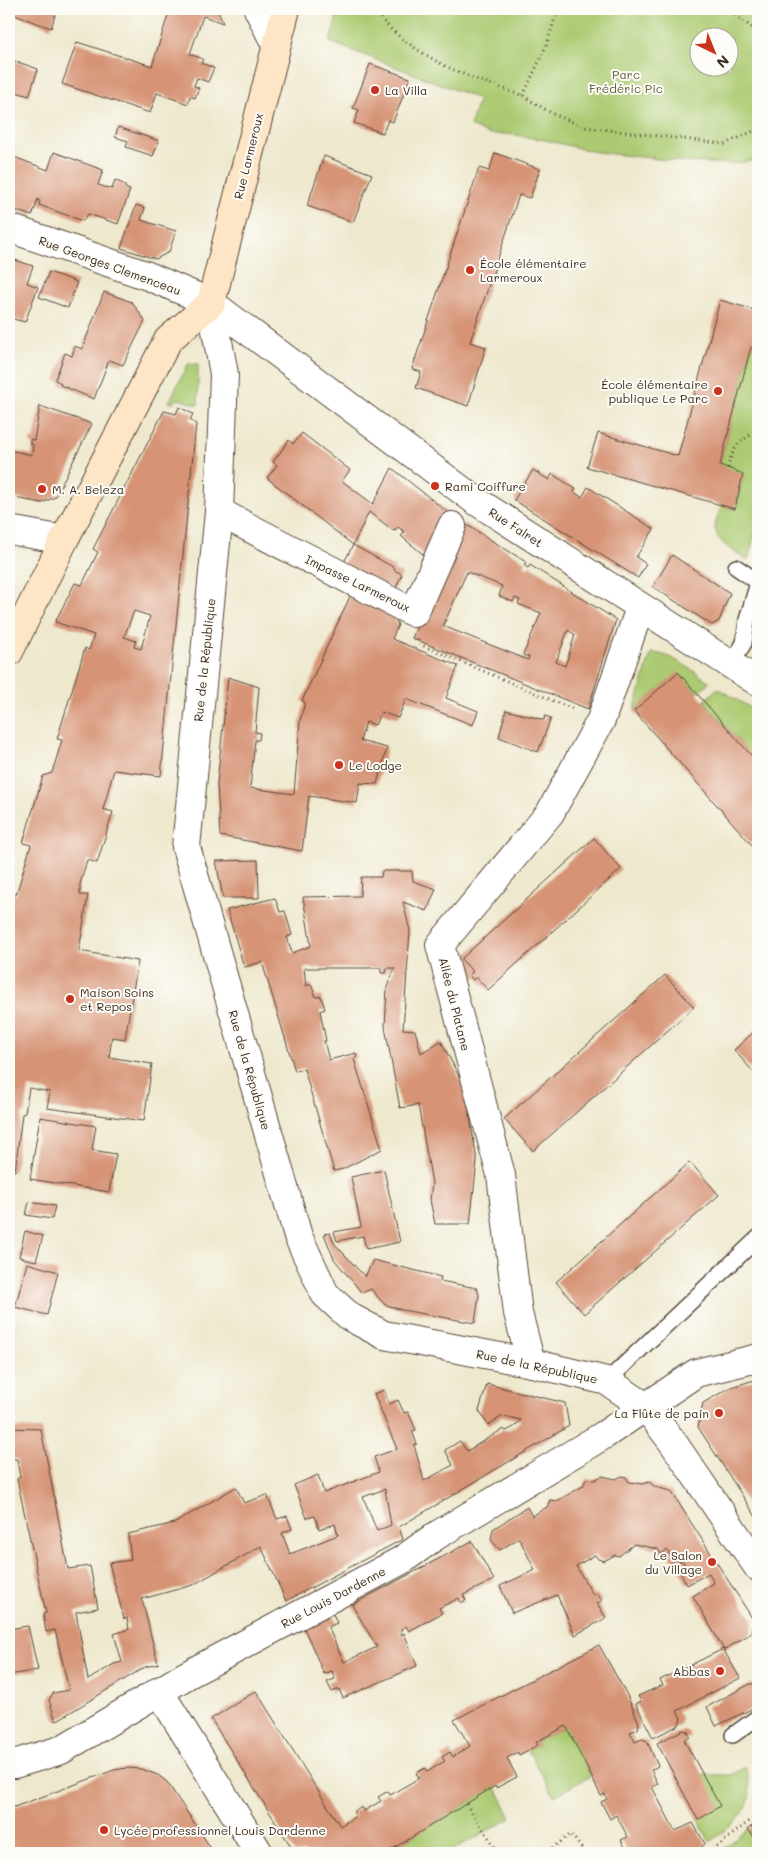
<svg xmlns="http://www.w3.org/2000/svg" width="767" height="1862" font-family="Mali,sans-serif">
<rect width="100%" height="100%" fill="#fdfcf7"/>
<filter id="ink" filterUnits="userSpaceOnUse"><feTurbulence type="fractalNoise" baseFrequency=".02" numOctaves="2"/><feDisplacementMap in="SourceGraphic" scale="10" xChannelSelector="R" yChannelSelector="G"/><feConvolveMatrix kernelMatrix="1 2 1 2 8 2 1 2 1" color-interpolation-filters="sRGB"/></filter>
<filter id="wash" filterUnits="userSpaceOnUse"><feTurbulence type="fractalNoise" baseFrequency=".0096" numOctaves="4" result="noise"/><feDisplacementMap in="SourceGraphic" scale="20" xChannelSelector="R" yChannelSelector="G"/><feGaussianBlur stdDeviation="1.12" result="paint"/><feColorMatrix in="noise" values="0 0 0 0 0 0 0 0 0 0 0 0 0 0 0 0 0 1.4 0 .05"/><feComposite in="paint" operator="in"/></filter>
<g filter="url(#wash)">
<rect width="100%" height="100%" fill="#eee8cd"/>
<!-- green -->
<g fill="#abca71" stroke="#737a48" fill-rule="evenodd">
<path d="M339,9h419v151l-28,4 -45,-2 -89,-10 -51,-12 -36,-6h-21l-18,-8 9,-27 -149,-57zM700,38h30v30h-30z"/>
<path d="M751,347l7,1v175l-10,37c-12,-7 -34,-18 -33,-35 1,-6 5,-14 6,-20l14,4 8,-34 -23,-10z"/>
<path d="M188,364h10v41l-20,-6 -5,4 -4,-1z"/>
<path d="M651,653c21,0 41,18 59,29l-13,11 -19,-20 -44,38z"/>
<path d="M718,688l39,24 1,43 -4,4 -50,-58z"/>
<path d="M566,1726l25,50 -37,20 -26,-46 10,-5 -2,-3z"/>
<path d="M745,1767c14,41 -5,52 -35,75l-12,-22 5,-45h29z"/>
<path d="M495,1786l16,32 -64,35h-61z"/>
<path d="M748,1829l10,13v11h-40z"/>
</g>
<g id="blocks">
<!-- building -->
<g fill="#d69374" fill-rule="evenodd">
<path d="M9,9h48l-6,19 -42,-15z"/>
<path d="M170,9h47l6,14 -20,-7 -13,38 13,5 -2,4 13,5 -6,14 -11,-4 -3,8 5,2 -4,10 -5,-2 -2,8 -31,-11 -7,20 -88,-29 15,-42 75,24z"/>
<path d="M9,59l29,10 -9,27 -20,-6z"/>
<path d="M370,64l40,14 -17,44 -5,-2 -5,13 -29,-10 5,-13 -6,-2z"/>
<path d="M118,127l41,14 -6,15 -27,-9 2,-6 -13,-4z"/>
<path d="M54,152l49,18 -5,15 14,4 3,-9 10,5v3l5,2 -12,34 -30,-10 -5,7 -44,-16 1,-4 -2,-2 -6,17 -23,-8v-53l39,15z"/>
<path d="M495,153l45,16 -10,29 -11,-3 -49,147 16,5 -18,59 -52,-18 5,-16 -9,-3 67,-201 10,3z"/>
<path d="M324,156l48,18 -19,48 -46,-16z"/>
<path d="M136,205l9,3 -4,12 35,11 -7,21 -13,7 -35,-11z"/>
<path d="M9,258l24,8 -6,17 11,4 -13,35 -16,-4v-26l4,-2 -4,-2z"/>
<path d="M49,272l28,10 -9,26 -29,-11z"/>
<path d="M104,292l28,10 13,19 -22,44 -14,-5 -15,39 -34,-14 1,-2 -6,-3 10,-27 7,3 3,-10 7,3z"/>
<path d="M720,300l38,11v37l-7,-1 -31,118 23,9 -8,35 -148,-42 11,-34 80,23z"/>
<path d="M40,406l52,18 -37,73 -13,6 -33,-6v-47l23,5 1,-10 -3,-2v-4l4,1z"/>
<path d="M179,407l14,7 -3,6 6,4 -35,352 -47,-6 -11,39 10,3 -16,51 -10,-3 -7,24v11h8l-9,56 59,10 -13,78 -13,-2 -3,20 43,7 -8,57 -97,-13 3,-16 -21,-4 -4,25 -3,1 -7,57 -6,-1v-275h7l15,-50 -8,-2 20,-67 9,-3 10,-33 -5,-1 28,-91 4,2 5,-15 -39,-13 20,-39 7,2 16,-33 -5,-3 71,-138 12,3zM134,611l16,5 -9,33 -7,-2 2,-6 -12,-4z"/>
<path d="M302,433l48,37 -8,11 31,23 19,-36 58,46 -24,50 -5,-4 3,-5 -23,-19 4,-4 -7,-5 -4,4 -25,-19 -16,33 -86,-67 10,-13 -4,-3 16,-22 4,4z"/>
<path d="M533,470l16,10 3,-6 24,15 -2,3 8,5 6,-10 66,42 -18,28 10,7 -8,14 -124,-78z"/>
<path d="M464,523l62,39 -2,3 4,3 2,-3 86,55 -28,89 -176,-71zM467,572l35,14 -3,10 14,6 2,-4 5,2 -2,4 23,9 -18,42 6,2 -1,3 -85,-34zM568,630l7,5 -10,31 -9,-4z"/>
<path d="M353,545l42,23 -1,2 8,4 -7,16 -53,-24z"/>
<path d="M672,555l58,38 -11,28 -7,4 -59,-38z"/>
<path d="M352,592l41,21 5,12 -6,14 66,27 -12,32 32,13 -5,14 -67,-26 -8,19 -17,-6 -6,13 -9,-3 -6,19 27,7 -10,36 -17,-1 -3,20 -48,-7 -7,55 -82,-15 -3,-52 11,-107 31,10 -4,45 5,1 -1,7h-4l-5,48 44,6 6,-73 5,-19 -3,-1z"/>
<path d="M678,672l80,91v89l-124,-141z"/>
<path d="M506,710l38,10 1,-4 6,2 -13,34 -39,-15z"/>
<path d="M594,838l27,31 -133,121 -12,-13 -3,3 -4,-5 4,-3 -12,-13z"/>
<path d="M258,860l1,38h-36l-7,-37z"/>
<path d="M382,871h30l1,10 23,8 -9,22 -24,-9 7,29 -7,98 12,1 6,23 20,-12 24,47 12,73 -7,63h-35l-5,-24 2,-17 -14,-78 -18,3 -15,-81 2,-40 8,-19h-8l-1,5h-5v-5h-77l2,18 5,-2 5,13 5,-1 3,10 1,3 -5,2 6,30h-2l5,19 27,-7 1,4 -3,2 28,90 -39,20 -9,2 -30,-102 -9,2 -33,-109 -18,5 -17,-57 48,-12 5,14 5,-1 7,24 -5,2 5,16 19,-7 -8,-49 57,-1 1,-19h20z"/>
<path d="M665,975l29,32 -161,144 -29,-32z"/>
<path d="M758,1028v49l-24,-27z"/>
<path d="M40,1117l56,9 -4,24 24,4 -7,38 -79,-13z"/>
<path d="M690,1162l29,33 -135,119 -28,-32z"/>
<path d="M384,1170l16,72 -34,7 -3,-13 -26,5 -3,-9 27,-5 -10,-50z"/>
<path d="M29,1202l26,4 -3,13 -26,-4z"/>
<path d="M25,1231l18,5 -7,25 -17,-4z"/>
<path d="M330,1233l4,10 31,34 8,-17 68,17 -1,4 37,7 2,7 -4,28 -73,-13 -18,-6 -13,-15 -9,4 -28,-34 -10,-25z"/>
<path d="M27,1263l31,9 -11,43 -32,-8z"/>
<path d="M758,1379v141l-60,-93 5,-24 28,-16z"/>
<path d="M487,1384l78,19 4,23 -170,101 4,12 -117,62 -25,-55 -68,39 -51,14 16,65 -13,3 -89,54 -7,-21 4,-7 16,-3 -14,-60 -9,2 -3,-18 3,-1 -29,-134 3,-2 -3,-18h-8v-31l32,1 27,140 22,-3 8,42 -22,4 12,68 26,-16 8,-2 -8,-28 15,-5 -2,-11 -3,1 -15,-56 22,-3 -3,-26 47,-11 61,-36 8,16 23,-8 10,24 10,-3 5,13 -10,4 8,21 48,-19 -3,-11 -16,5 -4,-13 -8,2 -13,-33 24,-10 6,18 55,-21 -5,-15 23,-8 -23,-55 10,-4 5,14 9,-4 6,13 4,-1 8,18 -4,1 5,13 -3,1 10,36 29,-16 -8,-15 15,-9 7,10 36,-22 3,2 8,-4 7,-7 -18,-4 -15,9 -9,-14zM385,1489l6,36 -14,6 -14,-34z"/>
<path d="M602,1476l14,3 6,-3 4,1 3,5 13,2 7,-2 6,5 16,4 83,130 -4,13 -26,16 -31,-54 21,-13 -5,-10 -22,12 -8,-15 6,-4 -3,-6 -7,4 -8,-14 -6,4 -3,-5 -24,-5 -15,12 -4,-1 -11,6 -6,-2 -3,-4 -19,11 17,29 4,-1 5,7 -5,2 9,15 -31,17 -18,-40 -45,18 -12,-27 35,-16 -16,-32 -19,12 -9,-10 2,-11 34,-22 5,9 15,-9 3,-7 7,1 26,-15 3,-7 8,1z"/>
<path d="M472,1541l22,39 -31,15 3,5 -5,3 -2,-5 -20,10 3,5 -33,18 -3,-5 -5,3v6l3,-2 13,33 -74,32 -4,-9 -7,3 -5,-10 8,-3 -3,-8 -8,3 -20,-46 29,-14 4,9 -9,4 16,35 33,-15 -25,-42z"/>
<path d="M28,1626l10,44 -29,5v-46z"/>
<path d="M599,1645l28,50 12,28 -1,6 -8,3 5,10 7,-3 5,2 11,25 -7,4 7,14 -6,3 23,44 18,-8 12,21 -11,9h-66l-7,-13 7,-3 -12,-22 -6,4 -9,-17 6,-3 -2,-5 -4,2 -35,-70 -30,16 2,3 -19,10 -1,-3 -11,6 10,19 -21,11 -1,-2 -109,67h-91l-84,-134 45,-28 84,135 16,-10 -3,-4 9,-5 2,4 17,-10 -3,-4 10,-6 2,4 29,-17 -3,-5 9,-5 2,4 18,-11 -3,-4 8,-5 3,5 17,-11 -16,-26z"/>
<path d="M723,1649l17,29 -63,33 4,7 -2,7 -26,13 -17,-34 5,-3 -3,-5 25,-11 -3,-5z"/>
<path d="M750,1684h7l1,2v20l-42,20 -9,-19z"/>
<path d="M683,1730l5,2 2,5 -6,3 36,66 -22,14 -41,-77z"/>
<path d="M127,1768l14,1 17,6 9,7 47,71h-83l-1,-2 -6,2h-115v-44l105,-39z"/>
<path d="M758,1822v20l-10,-13z"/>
</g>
</g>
</g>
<g filter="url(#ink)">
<use href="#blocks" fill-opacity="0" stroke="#564638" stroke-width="1"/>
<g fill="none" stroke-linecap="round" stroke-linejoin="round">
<defs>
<g id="service">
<path d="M736,567l22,15"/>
<path d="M731,665l13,-22 3,-23 11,-37"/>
<path d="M607,1381l151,-143"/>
<path d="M733,1735l25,-18"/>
</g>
<g id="minor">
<path d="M258,9l18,36"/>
<path d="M9,228l139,48 63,27 265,198 282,181"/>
<path d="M211,303l13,71 -5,138 -33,335 112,389 27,58 25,23 34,18 148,28 75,18 39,26 28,37 84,123"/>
<path d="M219,512l195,101 38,-87"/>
<path d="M9,530l55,10"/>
<path d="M531,1363l-13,-50 -17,-138 -61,-230 110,-132 51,-93 39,-112"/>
<path d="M159,1691l100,162"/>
<path d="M9,1763l5,1 47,-14 126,-75 215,-115 32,-23 170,-102 92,-62 62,-15"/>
</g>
<path id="secondary" d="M9,652l55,-112 104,-200 43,-37 75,-294"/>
</defs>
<!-- service casing -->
<use href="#service" stroke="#564638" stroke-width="18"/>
<!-- minor casing -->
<use href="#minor" stroke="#564638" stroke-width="30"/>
<!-- secondary casing -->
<use href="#secondary" stroke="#564638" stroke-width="30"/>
<!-- path -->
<g stroke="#564638" stroke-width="3" stroke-dasharray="1 4" stroke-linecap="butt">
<path d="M376,9c6,21 57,52 78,61 22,10 46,17 69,26l23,-50 12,-37"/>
<path d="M727,9l31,23"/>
<path d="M523,96l30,18 32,13 140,17 33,-15"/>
<path d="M728,468c4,-19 11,-29 30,-36"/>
<path d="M419,644l154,65"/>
<path d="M466,1804l33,49"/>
<path d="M396,1847l3,6"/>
<path d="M538,1853l14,-5 19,-14 14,19"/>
<path d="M709,1853l43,-34 6,-9"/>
</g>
<!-- service -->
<use href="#service" stroke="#fff" stroke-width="15"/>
<!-- minor -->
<use href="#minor" stroke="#fff" stroke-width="28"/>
<!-- secondary -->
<use href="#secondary" stroke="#fde5c5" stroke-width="28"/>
</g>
</g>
<!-- markers -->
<g fill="#c8321e" stroke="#fdfcf7" stroke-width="2">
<circle cx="375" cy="90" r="5"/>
<circle cx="470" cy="270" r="5"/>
<circle cx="718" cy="391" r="5"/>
<circle cx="435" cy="486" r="5"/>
<circle cx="42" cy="489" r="5"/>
<circle cx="339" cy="765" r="5"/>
<circle cx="70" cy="999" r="5"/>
<circle cx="719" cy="1413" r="5"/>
<circle cx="712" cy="1562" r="5"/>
<circle cx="720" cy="1671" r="5"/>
<circle cx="104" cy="1830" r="5"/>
</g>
<g text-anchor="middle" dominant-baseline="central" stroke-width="4" stroke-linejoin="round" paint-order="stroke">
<!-- park labels -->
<g font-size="12" fill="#5d5a37" stroke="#fdfcf7">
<text x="626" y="74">Parc<tspan x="626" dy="14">Frédéric Pic</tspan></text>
</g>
<!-- poi labels -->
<g font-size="12" fill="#3b2a1e" stroke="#fdfcf7" text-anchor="start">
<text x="385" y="90">La Villa</text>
<text x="480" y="263">École élémentaire<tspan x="480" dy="14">Larmeroux</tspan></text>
<text x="708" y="384" text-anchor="end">École élémentaire<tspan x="708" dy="14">publique Le Parc</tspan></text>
<text x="445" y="486">Rami Coiffure</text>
<text x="52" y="489">M. A. Beleza</text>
<text x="349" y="765">Le Lodge</text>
<text x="80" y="992">Maison Soins<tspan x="80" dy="14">et Repos</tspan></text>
<text x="709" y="1413" text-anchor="end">La Flûte de pain</text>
<text x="702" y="1555" text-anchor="end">Le Salon<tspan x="702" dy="14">du Village</tspan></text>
<text x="710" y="1671" text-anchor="end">Abbas</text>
<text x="114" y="1830">Lycée professionnel Louis Dardenne</text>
</g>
<!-- street labels -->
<g font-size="12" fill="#3b2a1e" stroke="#fdfcf7">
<text transform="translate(248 156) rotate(-76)">Rue Larmeroux</text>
<text transform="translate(110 265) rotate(20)">Rue Georges Clemenceau</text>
<text transform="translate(516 527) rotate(33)">Rue Falret</text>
<text transform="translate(358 583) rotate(26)">Impasse Larmeroux</text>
<text transform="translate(204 660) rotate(-84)">Rue de la République</text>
<text transform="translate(455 1004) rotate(76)">Allée du Platane</text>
<text transform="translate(250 1070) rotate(74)">Rue de la République</text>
<text transform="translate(537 1366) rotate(12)">Rue de la République</text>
<text transform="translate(333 1597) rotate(-28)">Rue Louis Dardenne</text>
</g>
</g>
<!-- margin -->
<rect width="767" height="1862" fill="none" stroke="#fdfcf7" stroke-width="30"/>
<!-- north arrow -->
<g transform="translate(714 52) rotate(137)"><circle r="24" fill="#fdfcf7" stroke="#afa8a0"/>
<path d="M0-4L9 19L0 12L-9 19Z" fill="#c8321e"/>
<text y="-8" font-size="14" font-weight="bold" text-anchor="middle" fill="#3b2a1e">N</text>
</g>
</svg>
